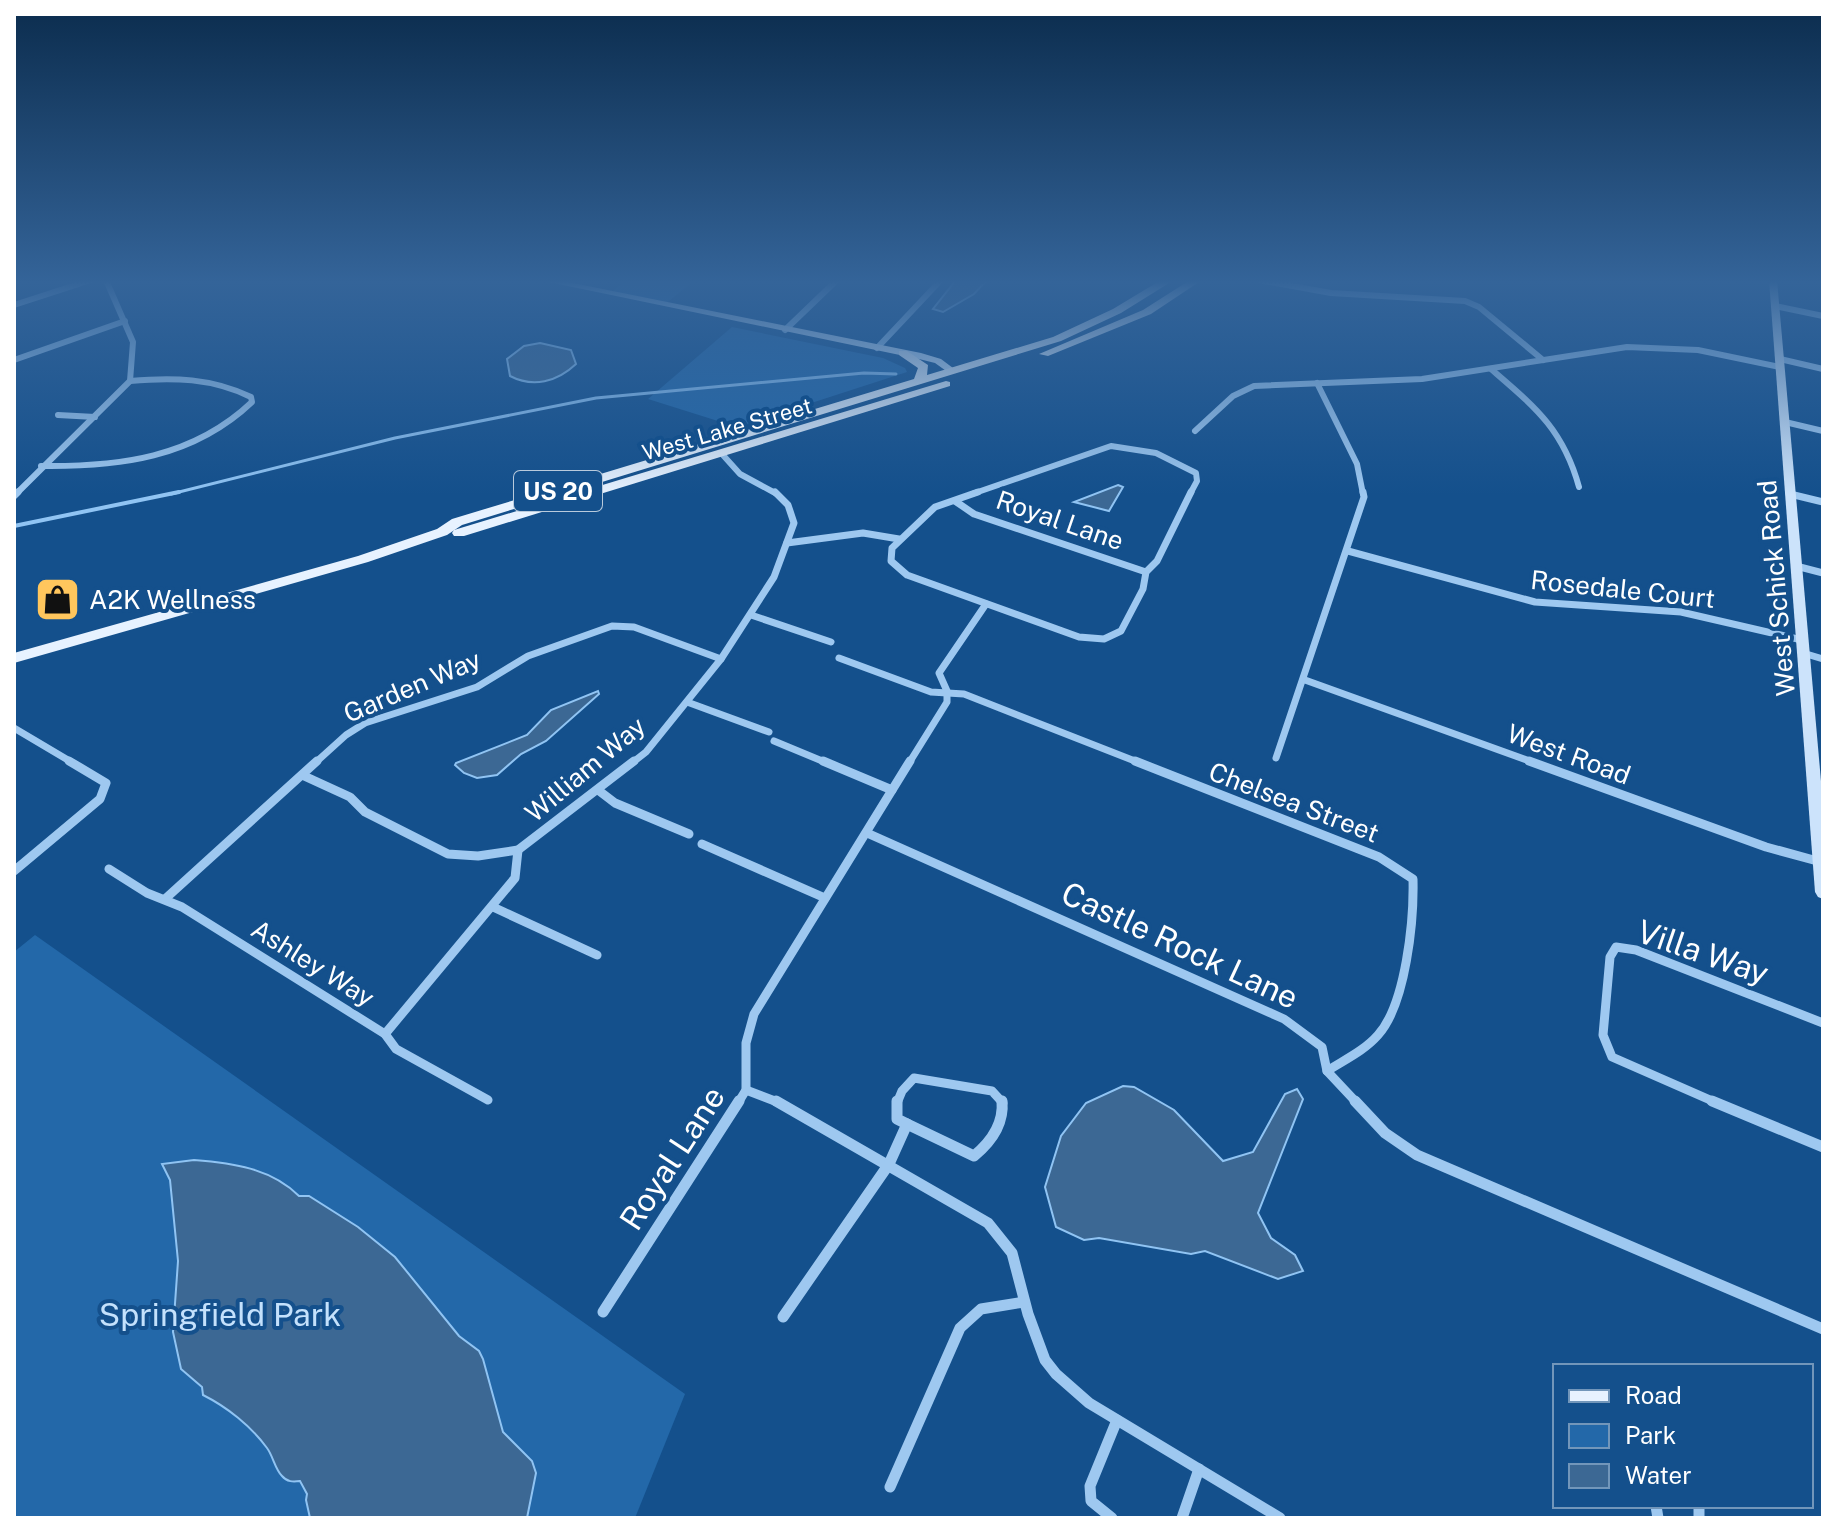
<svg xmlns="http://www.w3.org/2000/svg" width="1837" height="1532" font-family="'Public Sans',sans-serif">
<rect width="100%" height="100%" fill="#14508c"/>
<!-- green -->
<g fill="#2368a9">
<path d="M627,280h68l-31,25 -55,-11z"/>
<path d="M732,327l151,31 22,10 2,4 -170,55 -89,-28z"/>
<path d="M35,935l650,459 -50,124h-621v-566z"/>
</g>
<!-- water -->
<g fill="#3c6894" stroke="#90c4f3" stroke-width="2">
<path d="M956,280h31l-13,14 -31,18 -10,-3z"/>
<path d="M540,343l31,7 5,14c-19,18 -43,24 -66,12l-3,-17 17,-13z"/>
<path d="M1118,485l5,2 -14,24 -35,-9z"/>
<path d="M598,691l1,3 -53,47 -25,13 -24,21 -20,3 -13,-5 -9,-8 1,-2 71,-28 24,-25z"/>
<path d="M1123,1086l11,1 40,23 49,51 30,-9 32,-58 12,-5 6,10 -45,114 13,25 24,17 8,16 -25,8 -73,-28 -14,3 -92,-16 -15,2 -28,-13 -11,-40 16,-51 25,-33z"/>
<path d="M194,1160c38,3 77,8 105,36h10l49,31 37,30 64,79 20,15 4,8 20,73 29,29 4,12 -9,45h-217l-4,-18 1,-6 -7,-13c-7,1 -13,1 -18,-5 -7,-7 -9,-20 -15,-28 -16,-22 -40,-41 -64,-53l-1,-8 -21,-18 -8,-37 5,-71 -8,-81 -8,-16z"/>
</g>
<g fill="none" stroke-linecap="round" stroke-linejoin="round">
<!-- stream-far1 -->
<path stroke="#90c4f3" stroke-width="3" d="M171,494l224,-56 201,-40 268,-25 32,1"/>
<!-- stream -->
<path stroke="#90c4f3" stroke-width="4" d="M14,526l165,-34"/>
<!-- street-far3 -->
<g stroke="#9ec8f0" stroke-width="6">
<path d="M1259,280l72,13 134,8 14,6 64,53"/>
<path d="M14,305l77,-25"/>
<path d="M1775,306l48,10"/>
<path d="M785,330l52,-50"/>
<path d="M877,348l64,-68"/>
<path d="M1780,359l43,10"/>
<path d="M14,360l111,-39"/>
<path d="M1491,369c44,38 72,60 88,118"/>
<path d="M1317,383l40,81 6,30"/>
<path d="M58,415l37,2"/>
<path d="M1785,422l38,9"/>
<path d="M1195,431l38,-35 21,-10 168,-7 205,-32 71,3 82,17"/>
<path d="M722,454l18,20 37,20"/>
<path d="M41,466c78,1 152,-8 211,-64l-1,-5c-39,-19 -78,-20 -121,-16"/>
<path d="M16,494l114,-113 3,-39 -27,-62"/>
<path d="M972,494l139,-48 45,7 40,20 1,8 -7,13"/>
</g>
<!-- street-far2 -->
<g stroke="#9ec8f0" stroke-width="7">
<path d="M978,492l-43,15 -43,41 -1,13 16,14 172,62 25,2 17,-8 22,-42 3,-17 11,-11 34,-69"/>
<path d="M1790,494l33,8"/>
<path d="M14,496l4,-4"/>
<path d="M955,501l19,13 172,58"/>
<path d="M787,543l76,-10 36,6"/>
<path d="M1348,551l187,51 146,10 121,28"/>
<path d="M1796,566l27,7"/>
<path d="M751,615l80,27"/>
<path d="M1803,653l20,6"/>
<path d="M839,658l92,34 33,2 176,69"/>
<path d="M1305,680l230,83"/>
<path d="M687,702l82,30"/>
<path d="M14,728l59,35"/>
<path d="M774,741l53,22"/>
<path d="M1276,758l88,-261 -1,-5"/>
<path d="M315,763l31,-28 19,-12 112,-36 51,-31 84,-30 22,1 87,32"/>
<path d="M632,763l14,-11 75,-93 53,-82 20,-54 -6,-18 -13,-13"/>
<path d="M909,763l38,-61v-11l-8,-18 47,-69"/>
</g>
<!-- street-far1 -->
<g stroke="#9ec8f0" stroke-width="9">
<path d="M823,761l69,29"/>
<path d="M1135,761l244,96 34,22c1,41 -7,125 -35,156 -14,16 -34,25 -51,36"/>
<path d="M1529,761l237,86 55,15"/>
<path d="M302,775l48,22 15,15 83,42 30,2 40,-6 116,-89"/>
<path d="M598,790l17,13 74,31"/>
<path d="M867,833l417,186 38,28 5,24 30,32"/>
<path d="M702,844l123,54"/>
<path d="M109,869l38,24 35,14 203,127 11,15 92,51"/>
<path d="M14,871l86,-72 6,-16 -37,-22"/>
<path d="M165,899l152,-138"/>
<path d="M493,907l104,48"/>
<path d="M385,1034l130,-156 3,-28"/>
<path d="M746,1090l34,13"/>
<path d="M738,1103l8,-13v-47l8,-29 156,-253"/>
<path d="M897,1103l5,-12 12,-13 78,13 11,12"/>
<path d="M1717,1103l-105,-46 -9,-22 7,-78 6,-10 20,3 187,73"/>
</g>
<!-- street -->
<g stroke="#9ec8f0" stroke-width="11">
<path d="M776,1101l212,122 24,30 16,61 17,46 11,14 33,29 191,115"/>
<path d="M897,1101v18l10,5"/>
<path d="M1355,1101l30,32 32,22 406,174"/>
<path d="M1712,1101l111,46"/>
<path d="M907,1124l67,32c17,-14 30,-33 28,-55"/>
<path d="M603,1312l136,-211"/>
<path d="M783,1317l106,-153 18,-40"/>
<path d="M890,1487l70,-159 21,-19 43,-7"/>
<path d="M1656,1506l2,12"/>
<path d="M1699,1506v12"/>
<path d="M1112,1518l-21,-17 -1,-15 27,-66"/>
<path d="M1182,1518l17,-49"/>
</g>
<!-- secondary -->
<g fill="#cce3fb" fill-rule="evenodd">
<path d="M539,280h19l363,73 20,6 16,12 -8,2 -14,-10 -16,-4z"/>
<path d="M1769,280h8l46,524v95l-5,-2 -3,-5z"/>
</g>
<!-- primary -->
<g fill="#e7f2ff" fill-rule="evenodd">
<path d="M1161,280h13l-53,33 -60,28 -599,184 -15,10 -79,27 -354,101v-10l344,-97 79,-27 15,-10 462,-140 4,-11 -19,-13v-4h8l21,14 -1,10 126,-38 60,-28z"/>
<path d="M1190,280h12l-51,34 -103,42 -9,-2 104,-44z"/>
<path d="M946,381l4,1v4l-486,150h-10l-2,-3 2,-3z"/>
</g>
</g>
<!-- sky -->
<linearGradient id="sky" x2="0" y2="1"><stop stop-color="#0b2c4d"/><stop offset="0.57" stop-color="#346499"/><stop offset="1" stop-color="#346499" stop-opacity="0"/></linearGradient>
<rect width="1837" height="495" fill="url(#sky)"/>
<!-- icons -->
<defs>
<symbol id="shop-square" viewBox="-11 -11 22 22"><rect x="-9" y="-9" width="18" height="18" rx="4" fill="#ffc65d" stroke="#14508c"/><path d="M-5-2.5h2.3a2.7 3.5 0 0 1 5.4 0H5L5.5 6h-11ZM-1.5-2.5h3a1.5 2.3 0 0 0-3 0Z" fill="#111"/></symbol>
</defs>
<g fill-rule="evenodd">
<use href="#shop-square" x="32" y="574" width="51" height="51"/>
</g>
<g text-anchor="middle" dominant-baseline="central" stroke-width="8" stroke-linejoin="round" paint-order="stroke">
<!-- far-street labels -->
<g font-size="22" fill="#fff" stroke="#14508c">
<text transform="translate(727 429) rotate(-16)">West Lake Street</text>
</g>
<!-- shield labels -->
<rect fill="#14508c" stroke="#b8cadc" stroke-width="2" x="514" y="471" width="88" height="40" rx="6"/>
<g font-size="24" font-weight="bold" fill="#fff">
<text x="558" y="491">US 20</text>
</g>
<!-- street labels -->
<g font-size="26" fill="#fff" stroke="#14508c">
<text transform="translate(1060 520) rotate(19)">Royal Lane</text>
<text transform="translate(1776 588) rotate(-95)">West Schick Road</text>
<text transform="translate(1623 589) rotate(6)">Rosedale Court</text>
<text transform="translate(412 686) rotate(-23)">Garden Way</text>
<text transform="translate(1569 754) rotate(20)">West Road</text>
<text transform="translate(585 769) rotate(-40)">William Way</text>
<text transform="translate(1294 802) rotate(21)">Chelsea Street</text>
<text transform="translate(313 963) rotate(32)">Ashley Way</text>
</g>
<!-- poi labels -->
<g font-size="26" fill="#fff" stroke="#14508c" text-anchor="start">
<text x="89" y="599">A2K Wellness</text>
</g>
<!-- near-street labels -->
<g font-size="32" fill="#fff" stroke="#14508c">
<text transform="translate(1180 945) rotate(25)">Castle Rock Lane</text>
<text transform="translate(1703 952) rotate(19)">Villa Way</text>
<text transform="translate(672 1158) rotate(-57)">Royal Lane</text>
</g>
<!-- near-park labels -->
<g font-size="32" fill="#c4e1fc" stroke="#14508c">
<text x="220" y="1314">Springfield Park</text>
</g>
</g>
<!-- border -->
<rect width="1837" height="1532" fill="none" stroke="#ffffff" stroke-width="32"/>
<!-- legend -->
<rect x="1553" y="1364" width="260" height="144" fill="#14508c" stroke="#7296ba" stroke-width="2"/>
<rect x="1569" y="1390" width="40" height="12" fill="#e7f2ff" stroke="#7296ba" stroke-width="2"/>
<text x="1625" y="1404" font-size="24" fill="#ffffff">Road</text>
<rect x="1569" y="1424" width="40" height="24" fill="#2368a9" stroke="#7296ba" stroke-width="2"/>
<text x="1625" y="1444" font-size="24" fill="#ffffff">Park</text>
<rect x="1569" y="1464" width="40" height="24" fill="#3c6894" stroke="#7296ba" stroke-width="2"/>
<text x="1625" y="1484" font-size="24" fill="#ffffff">Water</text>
</svg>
